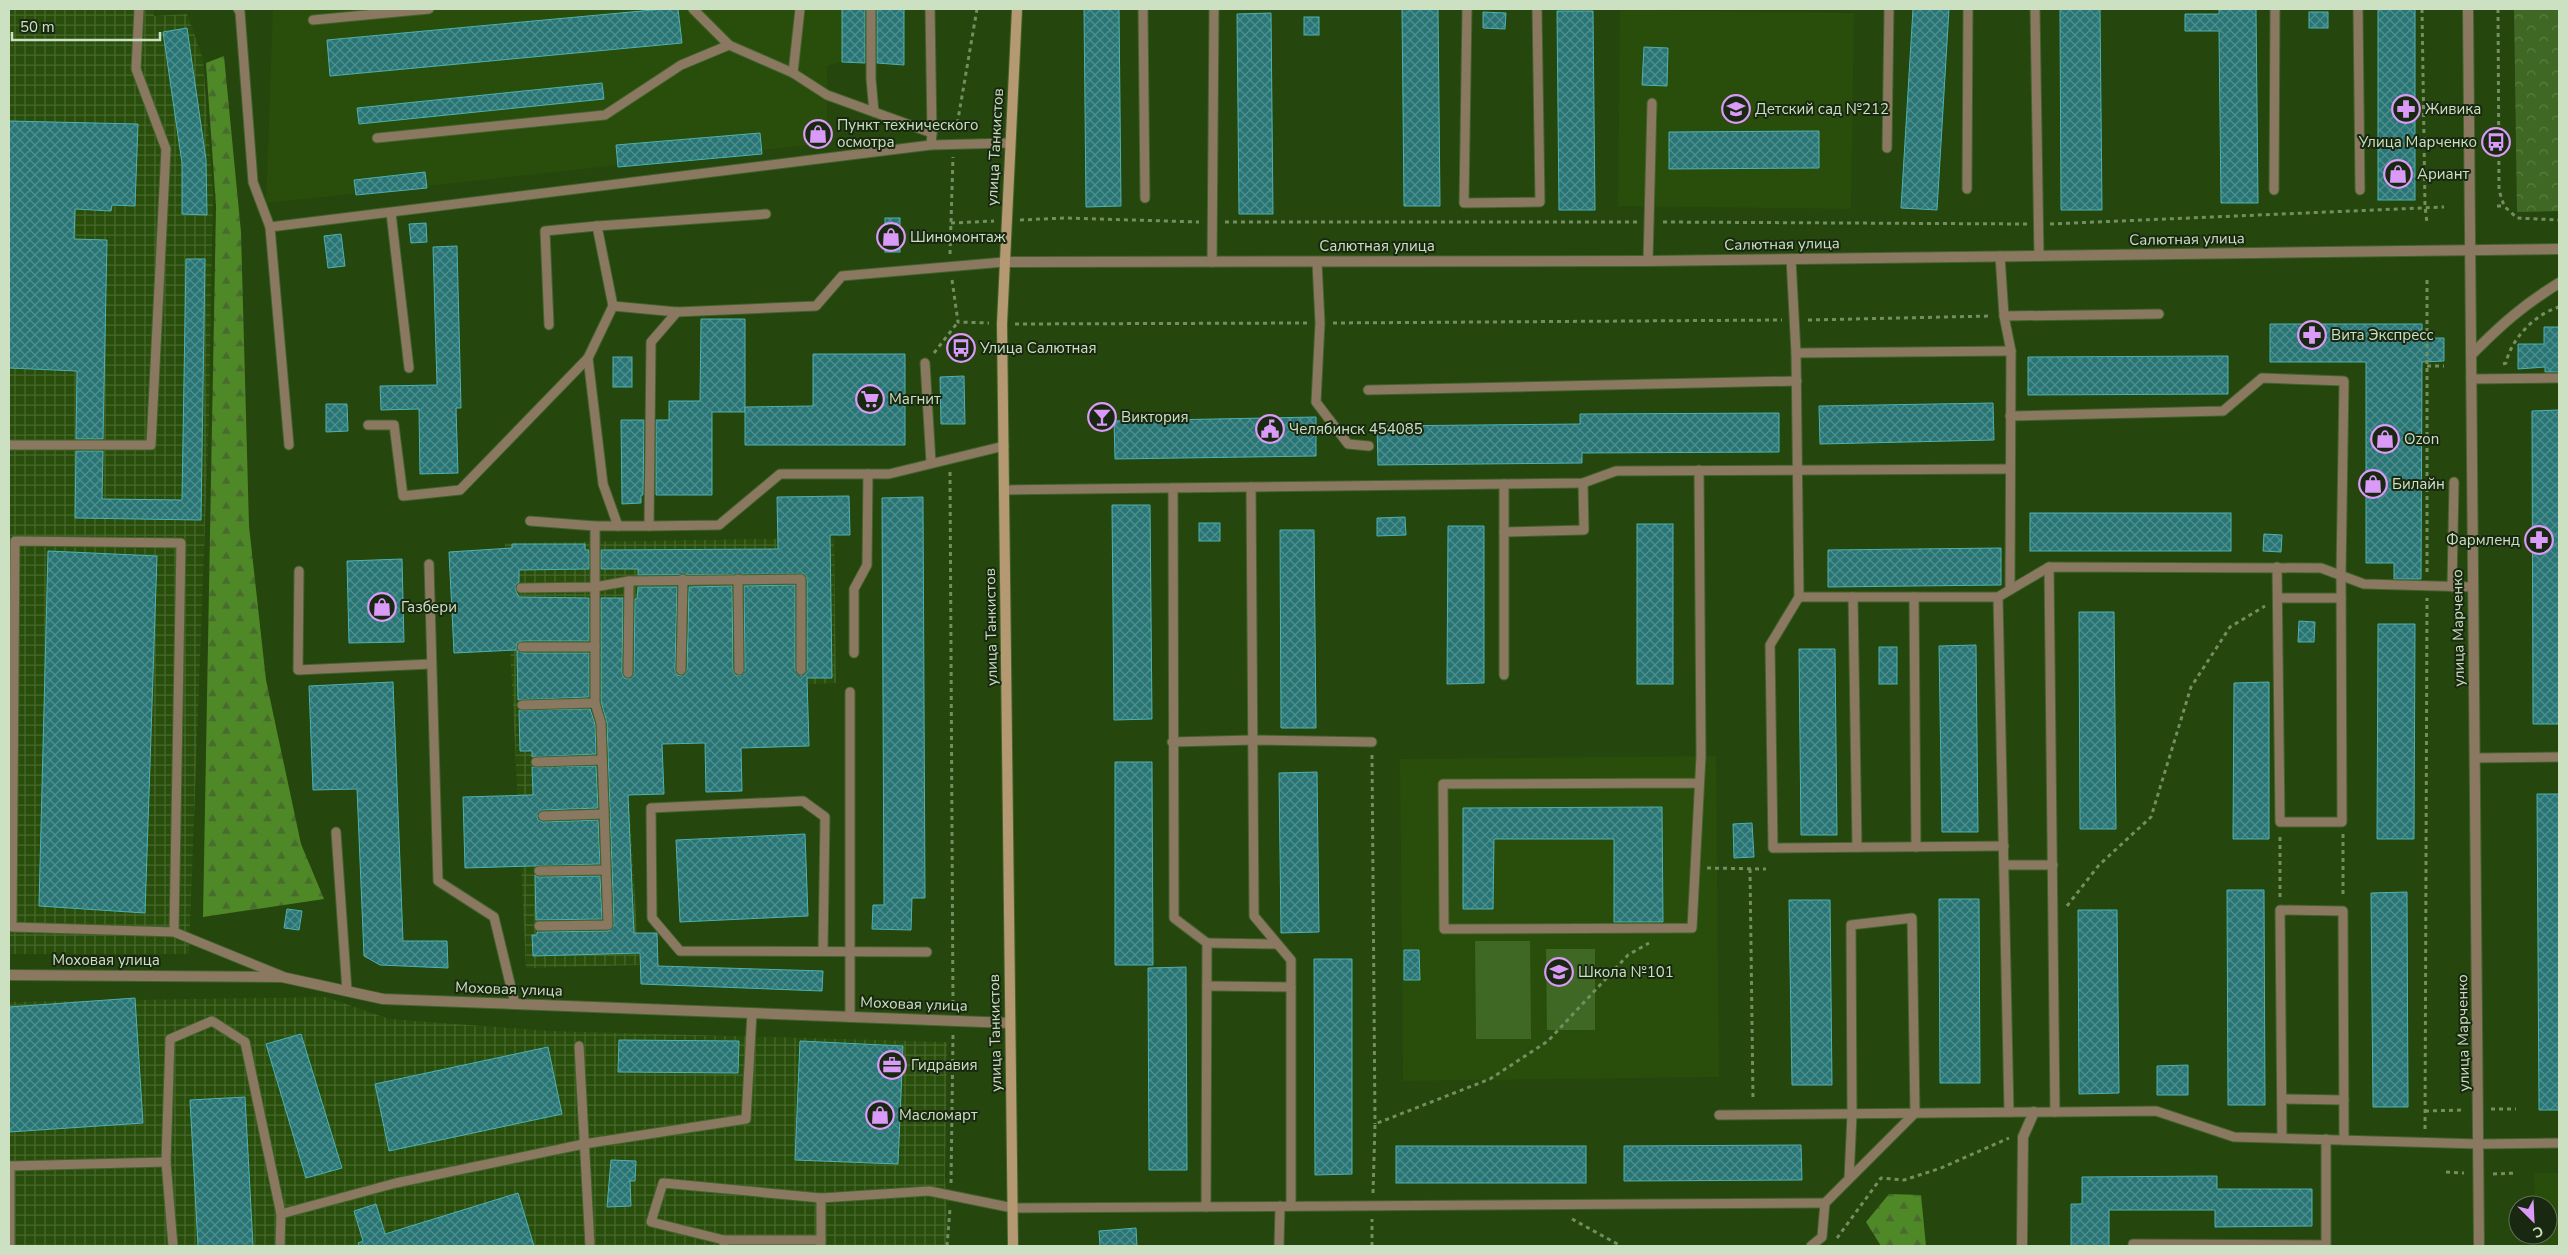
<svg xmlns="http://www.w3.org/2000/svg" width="2568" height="1255" font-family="'Nunito Sans',sans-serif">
<defs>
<pattern id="industrial-grid" width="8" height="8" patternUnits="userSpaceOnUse" patternTransform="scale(1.25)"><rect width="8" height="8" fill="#294e0b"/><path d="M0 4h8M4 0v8" fill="none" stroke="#47672d"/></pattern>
<pattern id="forest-firs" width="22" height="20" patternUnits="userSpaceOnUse" patternTransform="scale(1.25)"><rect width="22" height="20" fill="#4f8826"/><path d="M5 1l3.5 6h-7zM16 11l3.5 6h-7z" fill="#486c2e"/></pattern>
<pattern id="park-crowns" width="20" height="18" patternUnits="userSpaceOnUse" patternTransform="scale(1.25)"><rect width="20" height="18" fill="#406825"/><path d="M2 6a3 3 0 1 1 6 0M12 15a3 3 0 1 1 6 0" fill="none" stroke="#5a7d43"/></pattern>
<pattern id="building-cross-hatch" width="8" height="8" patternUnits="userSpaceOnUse" patternTransform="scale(1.25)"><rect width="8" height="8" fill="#287575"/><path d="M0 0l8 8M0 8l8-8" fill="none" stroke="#508f8d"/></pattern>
</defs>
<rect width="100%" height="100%" fill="#25460c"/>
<!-- built -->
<g fill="#294e0b">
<path d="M273,9h569v53l-15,4v77l-561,60z"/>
<path d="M1620,10l234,3 -3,196 -233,-3z"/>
<path d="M1716,756l3,321 -316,4 -3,-322z"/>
<path d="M2534,1173h25v73h-24v-11h13v-30h-13z"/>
</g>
<!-- industrial -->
<g fill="url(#industrial-grid)">
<path d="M9,9h145v7l33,-2 16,45 10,134 -4,224 -20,537h-180z"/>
<path d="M834,538l2,145 -211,9 4,103 10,170 -113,3 -21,-425z"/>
<path d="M326,997l63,22 162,12 396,11 -2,134 4,70h-940v-244z"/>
</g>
<!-- forest -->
<g fill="url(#forest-firs)">
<path d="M224,56l17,176 8,294 17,154 35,164 23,55 -121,18 13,-711 -10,-143z"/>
<path d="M1889,1194l32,1 5,51h-45l-15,-24z"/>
</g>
<!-- park -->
<path fill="url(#park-crowns)" d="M2514,9h45v202l-42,1z"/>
<!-- pitch -->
<g fill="#406825">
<path d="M1475,941h55l1,98h-55z"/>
<path d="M1546,949h49v81h-48z"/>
</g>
<!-- building -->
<g fill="url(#building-cross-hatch)" stroke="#4eb1b0">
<path d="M664,9h14l4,34 -352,33 -3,-36z"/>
<path d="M842,9h23v54l-23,-1z"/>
<path d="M877,9h27v56l-27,-2z"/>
<path d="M1084,9h35l2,197 -35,1z"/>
<path d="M1402,9h36l2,197h-36z"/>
<path d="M1913,9h36l-12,201 -36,-2z"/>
<path d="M2060,9h40l2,201h-41z"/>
<path d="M2219,9h37l2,194h-37l-2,-172h-34v-17h34z"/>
<rect x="2378" y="9" width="37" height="191"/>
<path d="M1557,11h36l2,199h-36z"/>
<path d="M1483,12l23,1 -1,16 -22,-1z"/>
<rect x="2309" y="12" width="19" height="16"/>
<path d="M1271,13l2,201h-34l-2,-200z"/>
<rect x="1304" y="17" width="15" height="18"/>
<path d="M187,28l19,132 1,55 -25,-1v-51l-19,-131z"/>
<path d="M1644,47l24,1 -1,38 -25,-1z"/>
<path d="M602,83l2,16 -245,25 -2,-16z"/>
<path d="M9,121l129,3 -3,82 -23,-1 -1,6 -36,-2 -1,30 33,1 -4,199h-27l1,-68 -68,-3z"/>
<path d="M1819,131v37l-150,1v-37z"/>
<path d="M760,133l2,21 -144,13 -2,-22z"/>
<path d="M425,172l2,16 -71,7 -2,-15z"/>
<rect x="885" y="218" width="15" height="34"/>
<path d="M426,223l1,19 -16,1 -2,-19z"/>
<path d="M341,234l4,32 -17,2 -4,-32z"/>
<path d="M457,246l4,162h-5l2,65 -38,1 -1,-65 -38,1 -1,-24 57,-1 -4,-138z"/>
<path d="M186,259h19l-4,261 -126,-2 1,-67h27l-1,48 80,1z"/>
<path d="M701,319h44v93h-33v83h-56v-75h13v-19h31z"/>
<path d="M2270,324h152v14h22v23l-22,1 -1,217h-27v-16h-28v-201h-96z"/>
<path d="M2544,327h15v45h-14v-5l-27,2v-25h26z"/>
<path d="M813,354h92v91h-160v-38l68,-1z"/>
<path d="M2228,356v38l-200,1v-38z"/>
<rect x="613" y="357" width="19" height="30"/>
<path d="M964,376l1,48h-24l-1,-47z"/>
<path d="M1993,403l1,37 -174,4 -1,-38z"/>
<path d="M326,404h21l1,27 -22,1z"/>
<path d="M2559,410v314h-26l-1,-313z"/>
<path d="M1779,413v39l-197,1v10l-204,2 -1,-39 203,-2v-10z"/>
<path d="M1316,417v39l-201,3 -1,-38z"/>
<path d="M621,420h23l-1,75h-2v8l-19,1z"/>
<path d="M849,496l1,39h-20l2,143h-25l2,68 -68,2 1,43 -36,1 -1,-49 -43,1 2,50 -36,1 6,138h23l1,33 165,5 -1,20 -181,-7 -1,-31 -107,3 -1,-21h5v-3l71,-1 6,-6 -7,-202 -6,-21v-104h22l-1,75 2,5 4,1 6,-6 1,-74h2l1,-12h39l-2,83 2,5 4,1 6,-6 2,-83 43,-1 1,84 3,5 4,1 5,-6 -1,-84 51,-1v85l6,6 6,-6v-91l-3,-5 -166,1v-6h-37v-19l177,-1 -1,-52z"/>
<path d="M923,497l2,401h-13l-1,32 -39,-1 1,-24h11l-2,-407z"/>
<path d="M1112,505h38l2,214 -38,1z"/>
<rect x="2030" y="513" width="201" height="38"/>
<path d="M1405,517l1,18 -29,1v-18z"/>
<rect x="1199" y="523" width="21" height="18"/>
<rect x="1637" y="524" width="36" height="160"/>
<path d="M1448,526h36v157l-37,1z"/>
<path d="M1280,530h34l2,198h-35z"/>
<path d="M2264,534l18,1 -1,17 -18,-1z"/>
<path d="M512,544h73v6h4v19l-70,1v12l-4,7 4,8 70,1v43h-67l-5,2 -1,7 -62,3 -5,-101 63,-4z"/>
<path d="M2001,548v37l-173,2v-37z"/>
<path d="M48,551l109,5 -12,357 -106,-7z"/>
<path d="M402,559l2,83 -55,1 -2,-82z"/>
<path d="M2079,612h35l2,217h-36z"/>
<path d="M2299,621l16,1 -1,20h-16z"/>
<path d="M2378,624h37l-1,215h-37z"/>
<path d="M1976,645l2,187h-36l-3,-186z"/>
<rect x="1879" y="647" width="18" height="37"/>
<path d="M1799,649h36l2,186h-36z"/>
<path d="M517,650l5,3h67v44l-71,3z"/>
<path d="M393,682l10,259h44l1,27 -68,-3 -16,-9 -7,-167 -44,1 -4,-104z"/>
<path d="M2269,682v157h-36l1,-156z"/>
<path d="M590,709l5,15 1,30 -64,3v-6h-12l-1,-41z"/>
<path d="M1115,762h37l1,203h-38z"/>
<path d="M596,766l2,42 -55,2 -6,6 1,4 5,2 55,-2 2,44 -135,4 -2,-71 70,-2 -1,-28z"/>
<path d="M1317,772l2,160 -38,1 -2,-160z"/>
<path d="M2537,794h22v316h-20z"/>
<path d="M1662,807l1,115h-49v-83h-120l-1,70h-30v-101z"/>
<path d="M1752,823l2,34 -20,1 -1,-34z"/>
<path d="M805,834l3,82 -128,6 -4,-82z"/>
<path d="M535,875l4,2 61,-1 2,43 -66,1z"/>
<path d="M2227,890h37l1,215h-37z"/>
<path d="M2407,892l1,215h-35l-2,-214z"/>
<path d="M1939,899h40l1,184h-40z"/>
<path d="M1789,900h41l2,185h-40z"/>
<path d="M287,909l15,2 -3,19 -15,-2z"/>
<path d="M2078,910h39l2,183 -40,1z"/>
<path d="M1404,950h15l1,30h-16z"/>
<path d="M1314,959h38v215l-37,1z"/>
<path d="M1186,967l1,203h-38l-1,-202z"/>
<path d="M135,998l8,125 -134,9v-125z"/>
<path d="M301,1034l41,134 -36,10 -40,-134z"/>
<path d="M619,1040l120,1 -1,32 -120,-1z"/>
<path d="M800,1041l103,5 -5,118 -103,-4z"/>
<path d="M548,1047l14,67 -173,37 -14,-67z"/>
<path d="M2188,1065v30h-31v-29z"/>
<path d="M245,1097l8,149h-55l-8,-146z"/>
<path d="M1801,1145l1,35 -178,1v-35z"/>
<rect x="1396" y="1146" width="190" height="37"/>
<path d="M611,1160l25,1 -1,20h-5l1,25 -24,1z"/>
<path d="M2217,1176v13h95v37l-97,1v-17h-106v36h-38v-42h11v-27z"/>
<path d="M518,1193l16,53h-175l-1,-3 5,-2 -9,-30 22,-7 9,30z"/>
<path d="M1136,1228l1,18h-37l-1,-15z"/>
</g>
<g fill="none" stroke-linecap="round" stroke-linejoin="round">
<defs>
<g id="service">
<path d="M238,9l2,3 13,170 17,45 661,-82 78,-2"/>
<path d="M693,9l36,36 64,28 34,22 105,38 -1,12"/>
<path d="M871,9v70l3,33"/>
<path d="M930,9l2,124"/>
<path d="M1143,9l2,189"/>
<path d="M1467,9l-3,194 76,-1 -3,-193"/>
<path d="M2035,9l4,247"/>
<path d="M2358,9l2,181"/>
<path d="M313,20l116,-11"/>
<path d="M793,73l7,-64"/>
<path d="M377,138l228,-23 76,-50 48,-20"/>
<path d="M1887,148l2,-139"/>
<path d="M1967,189l1,-180"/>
<path d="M2274,190l1,-181"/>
<path d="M391,213l18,155"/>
<path d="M270,227l19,218"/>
<path d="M2000,256l4,60 7,35 -1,238"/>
<path d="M1791,259l5,94 3,244 -29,48 3,203 231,-2"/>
<path d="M1648,261l4,-158"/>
<path d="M1212,262l2,-253"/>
<path d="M1317,262l3,61 -4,79 32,42 21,2"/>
<path d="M613,306l-25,52 15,126 15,42"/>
<path d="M677,312l-64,-6 -16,-80 169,-12"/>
<path d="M2004,316l155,-2"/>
<path d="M549,325l-4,-94 52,-5"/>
<path d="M1796,353l215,-2"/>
<path d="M925,363l6,100"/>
<path d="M2471,379l88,-1"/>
<path d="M1368,390l429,-9"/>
<path d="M2010,416l213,-5 39,-33 82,3 -3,194 1,247h-62l-3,-255"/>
<path d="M368,425h26l9,71 57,-6 128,-132"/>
<path d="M9,445h142l15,-296 -30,-80 3,-60"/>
<path d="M1699,470l2,286 -9,172 -248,1 -1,-145 256,-1"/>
<path d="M1504,484v191"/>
<path d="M1251,487l3,429 37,44v246"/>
<path d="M1173,488l1,430 33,25 -1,264"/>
<path d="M1004,490l579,-7 33,-12 393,-2"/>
<path d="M530,521l65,5"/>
<path d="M649,526l70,-1 61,-51h109l115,-28"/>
<path d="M1504,532l80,-2 -1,-47"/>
<path d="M429,564l9,317 56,36 21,87"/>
<path d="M2049,567l6,545"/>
<path d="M299,571l-1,99 133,-6"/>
<path d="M738,579l1,91"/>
<path d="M2452,587l2,-105"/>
<path d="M521,588l74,-1 34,-6 172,-2v91"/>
<path d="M1799,597h199l51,-30 272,1 43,16 109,3"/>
<path d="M1853,597l4,250"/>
<path d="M1914,597l2,250"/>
<path d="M1998,597l11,515"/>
<path d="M2278,598h63"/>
<path d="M522,647h73"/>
<path d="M854,653v-64l13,-24 1,-91"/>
<path d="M681,670l2,-91"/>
<path d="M628,673l1,-92"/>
<path d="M522,705l73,-2"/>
<path d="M1172,742l81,-2 119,2"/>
<path d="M2475,758l84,-1"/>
<path d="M536,762l66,-2"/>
<path d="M543,816l61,-2"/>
<path d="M336,832l11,159"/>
<path d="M2004,865h49"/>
<path d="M539,871l67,-1"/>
<path d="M539,926l69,-1 -7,-202 -6,-20v-177h54l2,-184 26,-30 139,-6 26,-30 162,-14"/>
<path d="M174,932l7,-389 -166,-2 -3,386 162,5 108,44"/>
<path d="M1207,943l70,1"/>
<path d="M823,950l2,-133 -22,-16 -152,7 1,110 28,33 247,1"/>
<path d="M1207,986l84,1"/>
<path d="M850,1017v-325"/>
<path d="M579,1046l11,200"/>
<path d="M2282,1099l62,1"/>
<path d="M1719,1115l437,-4 78,26 245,7 80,-1"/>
<path d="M2282,1138l-2,-228 63,1 1,229"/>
<path d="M9,1166l157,-4"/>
<path d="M821,1198v47"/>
<path d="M281,1214l115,-31 188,-39 162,-25 6,-106"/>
<path d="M724,1240h97"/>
<path d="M10,1246v-80"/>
<path d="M173,1246l-7,-84 4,-123 42,-18 33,21 36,172 -1,32"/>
<path d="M724,1246v-6l-73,-18 12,-39 158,15 108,-7 84,17 812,-5"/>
<path d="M1279,1246l1,-40"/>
<path d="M1811,1246l11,-9 3,-34 90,-90 -3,-195 -61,7 1,189 -3,65"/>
<path d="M2133,1246v-2l193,1v-106"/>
</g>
<g id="minor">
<path d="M9,975l273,2 101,22 627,24"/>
<path d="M2022,1246l1,-109 11,-25"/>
</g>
<g id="tertiary">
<path d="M2468,9l11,1237"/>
<path d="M1004,262l644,-1 911,-12"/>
<path d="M2471,355c31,-31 51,-49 88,-72"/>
</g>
<path id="secondary" d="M1013,1246l-11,-922 15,-315"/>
</defs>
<!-- service casing -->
<use href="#service" stroke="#43622d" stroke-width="11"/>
<!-- minor casing -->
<use href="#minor" stroke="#43622d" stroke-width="12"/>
<!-- tertiary casing -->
<use href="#tertiary" stroke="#43622d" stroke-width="12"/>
<!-- secondary casing -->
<use href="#secondary" stroke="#43622d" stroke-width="12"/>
<!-- path -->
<g stroke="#738e61" stroke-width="3" stroke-dasharray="4 4" stroke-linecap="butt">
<path d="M2422,9l3,197 2,17"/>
<path d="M2498,9l1,181 5,16 13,12 42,2"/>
<path d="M956,131l21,-122"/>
<path d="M2497,206h7"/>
<path d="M1020,220l45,-2 134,4"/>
<path d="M1225,222h412"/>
<path d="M1663,222l364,2"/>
<path d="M951,223l43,-2"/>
<path d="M2050,224l394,-17"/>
<path d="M950,254l3,-97"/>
<path d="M952,280l6,42 31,1"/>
<path d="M1808,320l183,-4"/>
<path d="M1333,323l449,-3"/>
<path d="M1015,324l292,-1"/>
<path d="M934,353l24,-31"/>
<path d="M2503,364l3,-1c5,-24 29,-49 53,-56"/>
<path d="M2427,366h17"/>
<path d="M950,472l3,536"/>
<path d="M2427,572v-292"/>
<path d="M1372,755l3,369"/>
<path d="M2343,834v64"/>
<path d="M1707,868l59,1"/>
<path d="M1750,869l3,231"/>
<path d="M2280,897v-61"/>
<path d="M2067,906l32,-41 52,-48 40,-130 39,-60 35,-21"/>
<path d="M2491,1109h25"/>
<path d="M2425,1111l40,-1"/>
<path d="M2425,1129l2,-531"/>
<path d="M2446,1172l18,1"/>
<path d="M2493,1174l24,-1"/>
<path d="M951,1183l2,-148"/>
<path d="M1373,1193l2,-69 115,-45 58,-38 80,-86 21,-12"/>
<path d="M1572,1219l49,27"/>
<path d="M1837,1238l44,-60 23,2 37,-12 68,-30"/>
<path d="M947,1246l3,-37"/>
<path d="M1372,1246v-27"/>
</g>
<!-- service -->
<use href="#service" stroke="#8a7860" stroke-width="9"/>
<!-- minor -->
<use href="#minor" stroke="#8a7860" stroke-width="10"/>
<!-- tertiary -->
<use href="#tertiary" stroke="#8a7860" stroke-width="10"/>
<!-- secondary -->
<use href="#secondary" stroke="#b59973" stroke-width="10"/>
</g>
<!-- icons -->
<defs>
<symbol id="school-ring" viewBox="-11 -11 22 22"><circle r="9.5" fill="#192810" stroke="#da9af7" stroke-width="1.5"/><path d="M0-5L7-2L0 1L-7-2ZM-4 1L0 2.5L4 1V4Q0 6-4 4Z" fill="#da9af7"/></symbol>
<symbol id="pharmacy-ring" viewBox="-11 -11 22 22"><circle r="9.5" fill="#192810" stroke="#da9af7" stroke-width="1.5"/><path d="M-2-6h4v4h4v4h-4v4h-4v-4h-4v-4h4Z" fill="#da9af7"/></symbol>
<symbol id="shop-ring" viewBox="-11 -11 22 22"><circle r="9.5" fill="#192810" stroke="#da9af7" stroke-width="1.5"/><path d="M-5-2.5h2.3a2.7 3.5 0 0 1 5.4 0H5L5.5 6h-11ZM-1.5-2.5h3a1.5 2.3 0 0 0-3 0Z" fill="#da9af7"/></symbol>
<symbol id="bus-ring" viewBox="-11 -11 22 22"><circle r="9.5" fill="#192810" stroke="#da9af7" stroke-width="1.5"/><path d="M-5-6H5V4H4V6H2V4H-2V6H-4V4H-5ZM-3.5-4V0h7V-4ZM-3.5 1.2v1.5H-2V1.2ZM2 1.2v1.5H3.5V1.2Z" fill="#da9af7"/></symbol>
<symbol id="supermarket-ring" viewBox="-11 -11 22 22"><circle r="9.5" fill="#192810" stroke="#da9af7" stroke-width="1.5"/><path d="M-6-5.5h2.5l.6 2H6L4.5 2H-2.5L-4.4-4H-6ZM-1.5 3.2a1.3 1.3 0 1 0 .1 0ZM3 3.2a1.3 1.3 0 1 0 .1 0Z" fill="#da9af7"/></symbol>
<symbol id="bar-ring" viewBox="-11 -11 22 22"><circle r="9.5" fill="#192810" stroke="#da9af7" stroke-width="1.5"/><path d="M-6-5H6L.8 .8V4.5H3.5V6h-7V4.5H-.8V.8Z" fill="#da9af7"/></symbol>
<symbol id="civic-ring" viewBox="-11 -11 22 22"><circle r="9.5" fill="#192810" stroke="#da9af7" stroke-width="1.5"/><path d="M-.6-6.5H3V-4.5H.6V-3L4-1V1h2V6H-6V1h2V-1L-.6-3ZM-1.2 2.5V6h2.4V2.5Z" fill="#da9af7"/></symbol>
<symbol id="office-ring" viewBox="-11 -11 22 22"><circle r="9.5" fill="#192810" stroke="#da9af7" stroke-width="1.5"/><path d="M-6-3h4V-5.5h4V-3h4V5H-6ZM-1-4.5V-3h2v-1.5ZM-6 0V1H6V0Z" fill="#da9af7"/></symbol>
</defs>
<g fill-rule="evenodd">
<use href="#school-ring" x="1720" y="93" width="32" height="32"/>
<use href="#pharmacy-ring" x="2390" y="93" width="32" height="32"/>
<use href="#shop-ring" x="802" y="118" width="32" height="32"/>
<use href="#bus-ring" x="2480" y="126" width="32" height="32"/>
<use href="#shop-ring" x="2382" y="158" width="32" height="32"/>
<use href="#shop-ring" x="875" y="221" width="32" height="32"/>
<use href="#pharmacy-ring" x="2296" y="319" width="32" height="32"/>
<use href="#bus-ring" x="945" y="332" width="32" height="32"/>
<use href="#supermarket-ring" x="854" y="383" width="32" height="32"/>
<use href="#bar-ring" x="1086" y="401" width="32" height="32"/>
<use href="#civic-ring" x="1254" y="413" width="32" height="32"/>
<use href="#shop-ring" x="2369" y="423" width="32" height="32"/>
<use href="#shop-ring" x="2357" y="468" width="32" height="32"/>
<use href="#pharmacy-ring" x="2523" y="524" width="32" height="32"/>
<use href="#shop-ring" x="366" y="591" width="32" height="32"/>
<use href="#school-ring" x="1543" y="956" width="32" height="32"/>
<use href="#office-ring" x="876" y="1049" width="32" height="32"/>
<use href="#shop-ring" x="864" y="1099" width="32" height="32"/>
</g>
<g text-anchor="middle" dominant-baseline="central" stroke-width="4" stroke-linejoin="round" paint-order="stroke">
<!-- poi labels -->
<g font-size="15" fill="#cce0c2" stroke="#192810" text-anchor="start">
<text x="1755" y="109">Детский сад №212</text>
<text x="2425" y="109">Живика</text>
<text x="837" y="125">Пункт технического<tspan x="837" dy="17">осмотра</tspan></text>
<text x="2477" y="142" text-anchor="end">Улица Марченко</text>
<text x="2417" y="174">Ариант</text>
<text x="910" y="237">Шиномонтаж</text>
<text x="2331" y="335">Вита Экспресс</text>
<text x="980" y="348">Улица Салютная</text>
<text x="889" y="399">Магнит</text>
<text x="1121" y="417">Виктория</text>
<text x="1289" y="429">Челябинск 454085</text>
<text x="2404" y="439">Ozon</text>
<text x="2392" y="484">Билайн</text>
<text x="2520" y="540" text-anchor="end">Фармленд</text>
<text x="401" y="607">Газбери</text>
<text x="1578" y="972">Школа №101</text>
<text x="911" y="1065">Гидравия</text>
<text x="899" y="1115">Масломарт</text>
</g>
<!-- street labels -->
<g font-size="15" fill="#cce0c2" stroke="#192810">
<text transform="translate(995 147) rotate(-87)">улица Танкистов</text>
<text transform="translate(2187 239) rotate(-1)">Салютная улица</text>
<text transform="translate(1782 244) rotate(-1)">Салютная улица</text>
<text x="1377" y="246">Салютная улица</text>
<text transform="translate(991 627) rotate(-91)">улица Танкистов</text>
<text transform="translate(2458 628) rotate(-91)">улица Марченко</text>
<text x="106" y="960">Моховая улица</text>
<text transform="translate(509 989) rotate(2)">Моховая улица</text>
<text transform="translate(914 1004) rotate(2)">Моховая улица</text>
<text transform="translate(995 1033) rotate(-91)">улица Танкистов</text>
<text transform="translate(2463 1033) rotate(-91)">улица Марченко</text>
</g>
</g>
<!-- border -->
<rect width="2568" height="1255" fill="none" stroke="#cce0c2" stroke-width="20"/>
<!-- north arrow -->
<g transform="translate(2533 1220) rotate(156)"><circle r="24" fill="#192810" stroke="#617257"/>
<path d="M0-4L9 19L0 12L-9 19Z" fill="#da9af7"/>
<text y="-8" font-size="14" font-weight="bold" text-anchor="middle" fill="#cce0c2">С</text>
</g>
<!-- scale -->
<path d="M12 32v8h148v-8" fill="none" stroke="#cce0c2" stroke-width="2.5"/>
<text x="20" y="32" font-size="15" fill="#cce0c2" stroke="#192810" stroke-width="4" paint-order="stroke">50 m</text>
</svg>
